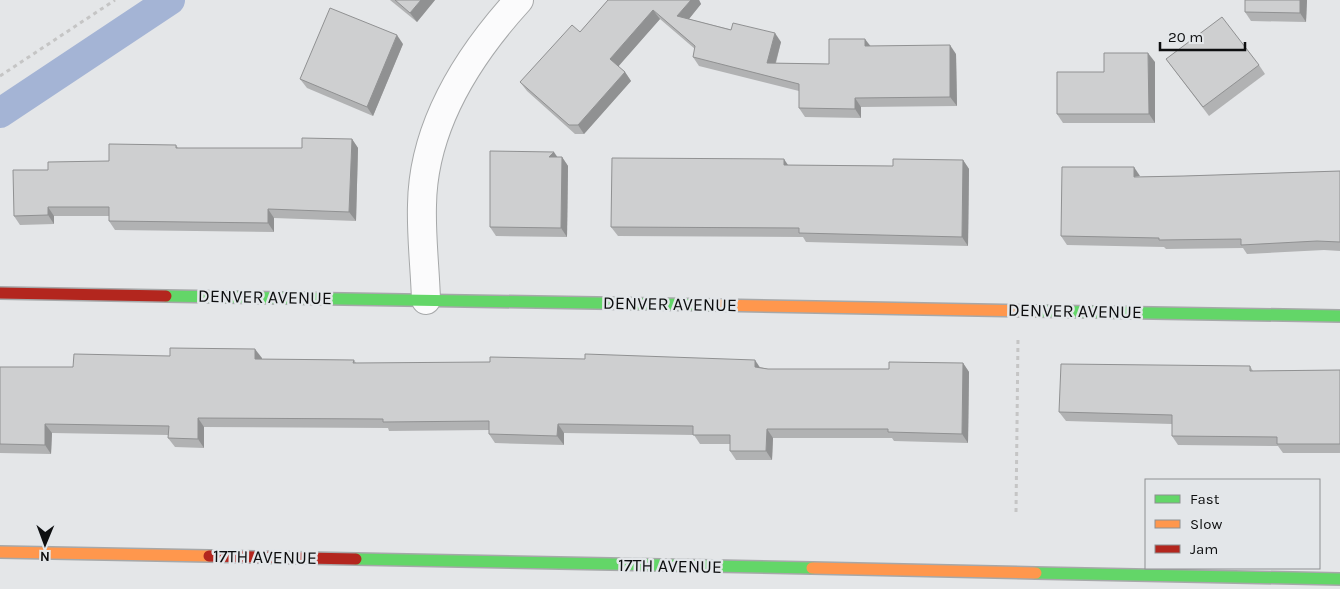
<svg xmlns="http://www.w3.org/2000/svg" width="1340" height="589" font-family="Karla,sans-serif">
<rect width="100%" height="100%" fill="#e4e6e8"/>
<g fill="none" stroke-linecap="round" stroke-linejoin="round">
<!-- canal -->
<path stroke="#a4b4d5" stroke-width="30" d="M0,113l170,-113"/>
<defs>
<path id="street" d="M426,300c-1,-32 -5,-64 -4,-95 1,-79 45,-148 97,-205"/>
<g id="fast">
<path d="M166,296l548,9"/>
<path d="M1035,311l305,5"/>
<path d="M356,559l456,9"/>
<path d="M1036,573l304,6"/>
</g>
<g id="slow">
<path d="M714,305l321,6"/>
<path d="M0,552l209,4"/>
<path d="M812,568l224,5"/>
</g>
<g id="jam">
<path d="M0,293l166,3"/>
<path d="M209,556l147,3"/>
</g>
</defs>
<!-- street casing -->
<use href="#street" stroke="#a6a8a9" stroke-width="30"/>
<!-- fast casing -->
<use href="#fast" stroke="#a6a8a9" stroke-width="14"/>
<!-- slow casing -->
<use href="#slow" stroke="#a6a8a9" stroke-width="14"/>
<!-- jam casing -->
<use href="#jam" stroke="#a6a8a9" stroke-width="14"/>
<!-- path -->
<g stroke="#c5c5c5" stroke-width="3" stroke-dasharray="4 4" stroke-linecap="butt">
<path d="M0,76l115,-76"/>
<path d="M1016,512l2,-174"/>
</g>
<!-- street -->
<use href="#street" stroke="#fbfbfc" stroke-width="28"/>
<!-- fast -->
<use href="#fast" stroke="#63d668" stroke-width="11"/>
<!-- slow -->
<use href="#slow" stroke="#ff974d" stroke-width="11"/>
<!-- jam -->
<use href="#jam" stroke="#b3261e" stroke-width="11"/>
</g>
<!-- wall -->
<g fill="#b1b2b3">
<path d="M390,0h45l-18,22z"/>
<path d="M608,0h91l2,4 -12,15 92,23 -5,21 53,1 41,-18 86,8 1,52 -96,1v11l-56,-1 -6,-9v-17l-100,-25 -6,-9 2,-8 -35,-30 -42,47 7,6 6,9 -47,53h-9l-48,-43 -7,-9 60,-50z"/>
<path d="M1245,0h62l-1,22 -55,-1 -6,-9z"/>
<path d="M403,44l-30,72 -66,-28 -7,-9z"/>
<path d="M1166,59l93,6 6,9 -56,42z"/>
<path d="M1155,62v61h-92l-6,-9 47,-42z"/>
<path d="M352,139l6,9 -2,73 -82,-3v14l-159,-2 -6,-9v-5h-55v8l-34,1 -6,-9 34,-46 61,-9 67,-16 2,3h124z"/>
<path d="M557,157h5l6,9 -1,71 -71,-1 -6,-9z"/>
<path d="M963,160l6,9 -1,77 -162,-4 -3,-5 -185,-1 -7,-9 178,-62 104,1z"/>
<path d="M1340,171v80l-16,-1 -77,4 -4,-6 -77,1 -2,-2 -97,-2 -6,-9 79,-59 44,-1z"/>
<path d="M170,356l92,2v1l92,1 2,3 404,4 8,2h121l74,-6 6,9 -1,71 -74,-2 -2,-3h-119l-1,22h-36l-6,-9v-7h-30l-6,-9 -130,-2v12l-69,-2 -6,-9v-4l-100,1 -1,-3 -184,-1v21l-29,-1 -7,-9v-3l-116,-2 -1,21 -51,-1v-86h73z"/>
<path d="M1250,366l3,5 87,-1v83h-57l-5,-7 -100,-1 -6,-9v-12l-106,-3 -7,-9z"/>
</g>
<!-- shaded-wall -->
<g fill="#909192">
<path d="M421,0h14l-18,22 -7,-9z"/>
<path d="M691,0h8l2,4 -17,21 -7,-9z"/>
<path d="M1300,0h7l-1,22 -6,-9z"/>
<path d="M653,10l7,9 -43,49 -7,-9z"/>
<path d="M775,33l6,9 -8,30 -6,-9z"/>
<path d="M397,35l6,9 -30,72 -6,-9z"/>
<path d="M865,39l7,9 -7,-2z"/>
<path d="M950,45l6,9 1,52 -7,-9z"/>
<path d="M1148,53l7,9v61l-6,-9z"/>
<path d="M625,72l6,9 -47,53 -6,-9z"/>
<path d="M855,98l6,9v11l-6,-9z"/>
<path d="M352,139l6,9 -2,73 -7,-9z"/>
<path d="M554,152l6,9 -11,-4z"/>
<path d="M562,157l6,9 -1,71 -6,-9z"/>
<path d="M784,159l6,9 -6,-3z"/>
<path d="M963,160l6,9 -1,77 -6,-9z"/>
<path d="M1134,167l6,9 -6,1z"/>
<path d="M48,207l6,9v8l-6,-9z"/>
<path d="M268,209l6,9v14l-6,-9z"/>
<path d="M255,349l7,9 -1,10 -6,-9z"/>
<path d="M755,360l6,9 -6,-2z"/>
<path d="M963,363l6,9 -1,71 -6,-9z"/>
<path d="M198,418l6,9v21l-6,-9z"/>
<path d="M45,424l7,9 -1,21 -6,-9z"/>
<path d="M558,424l6,9v12l-7,-9z"/>
<path d="M767,429l6,9 -1,22 -6,-9z"/>
</g>
<!-- building -->
<g fill="#cecfd0" stroke="#909192">
<path d="M395,0h26l-11,13z"/>
<path d="M608,0h83l-14,16 54,14 2,-7 42,10 -8,30 62,1v-25h36v7l85,-1v52l-95,1v11l-56,-1v-24l-106,-27 2,-11 -42,-36 -43,49 15,13 -47,53h-9l-49,-43 52,-57 8,7z"/>
<path d="M1245,0h55v13l-55,-1z"/>
<path d="M330,8l67,27 -30,72 -67,-28z"/>
<path d="M1222,17l37,48 -56,42 -37,-48z"/>
<path d="M1104,53h44l1,61h-92v-42h47z"/>
<path d="M302,138l50,1 -3,73 -81,-3v14l-159,-2v-14h-61v8l-34,1 -1,-46h35v-8l61,-1v-17l67,1v3h126z"/>
<path d="M490,151l64,1 -5,5h13l-1,71 -71,-1z"/>
<path d="M612,158l172,1v6l109,1v-7l70,1 -1,77 -163,-4v-5l-188,-1z"/>
<path d="M1062,167h72v10l50,-1 156,-5v71l-23,-1 -76,4v-6l-82,1v-2l-98,-2z"/>
<path d="M170,348l85,1v10l99,1 -1,3 137,-1v-5l95,2v-5l170,6v7l13,2h121v-7l74,1 -1,71 -74,-2v-3h-121l-1,22h-36v-16h-37v-9l-135,-2 -1,12 -68,-2v-13l-106,1v-3l-185,-1v21l-30,-1 1,-12 -124,-2v21l-45,-1v-77h73l1,-13 96,2z"/>
<path d="M1061,364l189,2v5l90,-1v74h-63v-7l-105,-1v-21l-113,-3z"/>
</g>
<g text-anchor="middle" dominant-baseline="central" stroke-width="5" stroke-linejoin="round" paint-order="stroke">
<!-- street labels -->
<g font-size="18" fill="#0e0f10" stroke="#e3e6e9">
<text transform="translate(265 297) rotate(1)">DENVER AVENUE</text>
<text transform="translate(670 304) rotate(1)">DENVER AVENUE</text>
<text transform="translate(1075 311) rotate(1)">DENVER AVENUE</text>
<text transform="translate(265 557) rotate(1)">17TH AVENUE</text>
<text transform="translate(670 566) rotate(1)">17TH AVENUE</text>
</g>
</g>
<!-- legend -->
<rect x="1145" y="479" width="175" height="90" fill="#e3e6e9" stroke="#8e9092"/>
<rect x="1155" y="495" width="25" height="8" fill="#63d668" stroke="#8e9092"/>
<text x="1190" y="504" font-size="15" fill="#0e0f10">Fast</text>
<rect x="1155" y="520" width="25" height="8" fill="#ff974d" stroke="#8e9092"/>
<text x="1190" y="529" font-size="15" fill="#0e0f10">Slow</text>
<rect x="1155" y="545" width="25" height="8" fill="#b3261e" stroke="#8e9092"/>
<text x="1190" y="554" font-size="15" fill="#0e0f10">Jam</text>
<!-- north arrow -->
<g transform="translate(45 544) rotate(181)" stroke="#e3e6e9" stroke-width="4" paint-order="stroke">
<path d="M0-4L9 19L0 12L-9 19Z" fill="#0e0f10"/>
<text y="-8" font-size="14" font-weight="bold" text-anchor="middle" fill="#0e0f10">N</text>
</g>
<!-- scale -->
<path d="M1160 42v8h85v-8" fill="none" stroke="#0e0f10" stroke-width="2.5"/>
<text x="1168" y="42" font-size="15" fill="#0e0f10" stroke="#e3e6e9" stroke-width="4" paint-order="stroke">20 m</text>
</svg>
